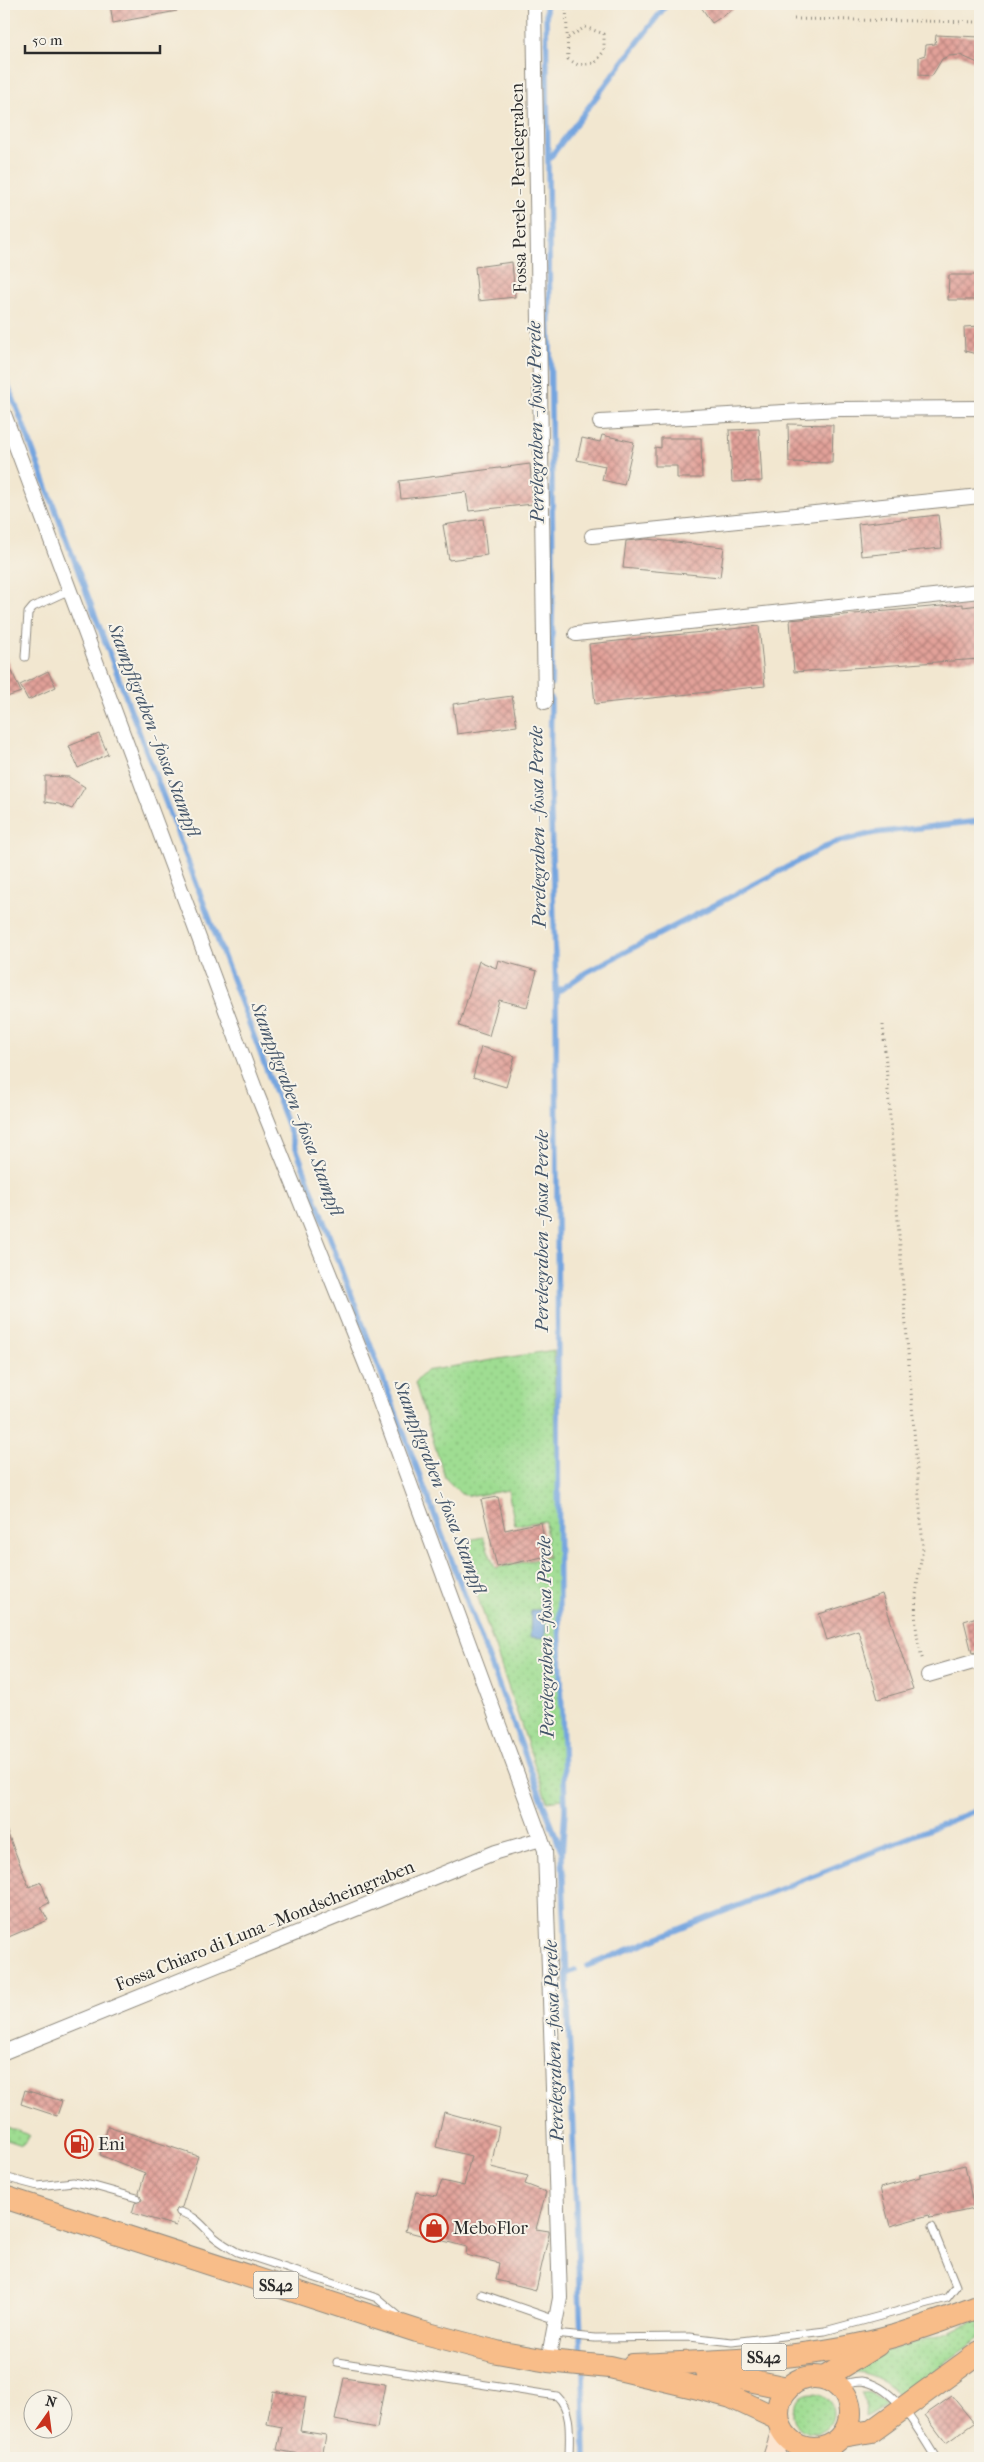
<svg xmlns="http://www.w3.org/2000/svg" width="984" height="2462" font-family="'IM FELL French Canon',serif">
<defs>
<pattern id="green-dots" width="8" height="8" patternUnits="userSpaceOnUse" patternTransform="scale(1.25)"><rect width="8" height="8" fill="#9fdd92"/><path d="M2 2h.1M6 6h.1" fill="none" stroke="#89be7e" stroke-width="1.8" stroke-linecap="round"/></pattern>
<pattern id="building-cross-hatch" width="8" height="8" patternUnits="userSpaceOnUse" patternTransform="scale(1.25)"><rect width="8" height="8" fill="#e2a199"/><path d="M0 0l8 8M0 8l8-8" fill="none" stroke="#b7837d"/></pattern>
</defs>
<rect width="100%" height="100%" fill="#f7f3e8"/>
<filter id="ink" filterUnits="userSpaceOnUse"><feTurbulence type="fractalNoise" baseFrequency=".02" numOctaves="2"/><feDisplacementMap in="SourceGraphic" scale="10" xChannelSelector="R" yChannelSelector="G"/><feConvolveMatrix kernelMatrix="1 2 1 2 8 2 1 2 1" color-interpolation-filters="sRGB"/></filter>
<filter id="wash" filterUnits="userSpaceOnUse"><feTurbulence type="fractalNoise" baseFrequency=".0096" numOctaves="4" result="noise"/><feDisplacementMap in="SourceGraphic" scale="20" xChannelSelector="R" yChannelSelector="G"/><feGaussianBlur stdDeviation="1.12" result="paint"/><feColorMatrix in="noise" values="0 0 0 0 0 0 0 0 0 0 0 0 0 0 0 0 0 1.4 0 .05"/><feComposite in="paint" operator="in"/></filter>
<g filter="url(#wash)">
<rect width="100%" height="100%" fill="#f2e7d0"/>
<!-- green -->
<g fill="url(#green-dots)" stroke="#65845e">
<path d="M554,1350l9,449 -16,2 -88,-259 24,-5 12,31 53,-11 -3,-36 -30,4 -7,-35 -34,6 -13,-2 -16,-16 -30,-95 10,-12z"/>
<path d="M4,2126l23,8 3,2 -8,9 -18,-6z"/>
<path d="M980,2320v18l-81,57c-16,-17 -30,-23 -54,-24l41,-20 50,-15z"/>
<path d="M861,2392l9,1 17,11 -22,13 1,-14z"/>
<circle cx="813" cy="2413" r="20"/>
</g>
<!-- water -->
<path fill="#74a5df" stroke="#506885" d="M531,1610h15l-1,28 -15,-1z"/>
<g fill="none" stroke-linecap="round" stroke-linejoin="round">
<!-- stream -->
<g stroke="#74a5df" stroke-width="5.5">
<path d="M546,4l7,570 -2,110"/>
<path d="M549,159l118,-155"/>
<path d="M4,374l557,1476"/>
<path d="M551,698l-1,83 6,212 3,621 6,196 -3,44 20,507"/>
<path d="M556,993l29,-20 248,-130 41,-10 106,-12"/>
<path d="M587,1966l393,-157"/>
<path d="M566,1974l9,-4"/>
<path d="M583,2370l2,88"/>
</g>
</g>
<g id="blocks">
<!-- building -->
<g fill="url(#building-cross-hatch)">
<path d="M110,4h66l1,7 -64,12z"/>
<path d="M699,4h42l-29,19z"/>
<path d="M936,35l44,2v27l-20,-9 -11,1 -7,3 -10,17 -13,-1v-18l6,-2 1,-10 9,-1z"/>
<path d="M512,262l3,35 -37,4 -3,-34z"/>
<path d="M949,275h31v25h-32z"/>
<path d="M980,326v29l-15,-4 -1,-24z"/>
<path d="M788,424l45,1 -1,38 -43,-1z"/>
<path d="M759,429l3,52 -30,1 -3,-52z"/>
<path d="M602,435l32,7 -10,43 -22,-5 3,-14 -28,-6 5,-22 18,4z"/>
<path d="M661,438h40l1,40h-25v-12h-22v-19l6,1z"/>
<path d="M530,464l3,40 -64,7 -3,-19 -65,7 -2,-18z"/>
<path d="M938,515l4,33 -81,8 -3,-32z"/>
<path d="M483,519l4,36 -38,5 -6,-35z"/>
<path d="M646,539l78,8 -4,30 -97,-9 3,-27z"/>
<path d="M963,604v3l17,-2v54l-186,13 -4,-52z"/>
<path d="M759,626l6,60 -170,18 -6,-60z"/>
<path d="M4,653l17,39 -17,6z"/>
<path d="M48,671l8,16 -28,13 -8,-15z"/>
<path d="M512,696l5,30 -60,8 -4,-30z"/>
<path d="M99,734l9,20 -30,14 -9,-22z"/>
<path d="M45,776l24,1 16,10 -13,22 -13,-5 -14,-2z"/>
<path d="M498,960l39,11 -10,36 -28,-7 -10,36 -30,-10 20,-65 17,7z"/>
<path d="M481,1047l34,9 -9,31 -33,-10z"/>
<path d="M498,1497l7,33 36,-8 6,34 -50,11 -16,-67z"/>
<path d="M882,1594l31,95 -35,10 -20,-69 -31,10 -8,-26z"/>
<path d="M980,1616v35l-8,2 -8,-32z"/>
<path d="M4,1824l25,63 12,-5 8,21 -8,4 7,13 -44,19z"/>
<path d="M25,2090l37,11 -5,15 -36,-12z"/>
<path d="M444,2112l55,15 -8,40 37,9 -3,8 21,8 -10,37 13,2v3l-13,56 -40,-10 3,-17 -33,-8 1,-8 -62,-16 11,-39 20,4 6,-15 22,5 7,-30 -35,-9z"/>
<path d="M108,2126l90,30 -16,51 -7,4 4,6 -3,9 -44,-13 3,-10 7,-3 -3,-7 6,-20 -45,-18z"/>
<path d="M965,2165l9,44 -44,9 -1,-3 -39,11 -10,-38 40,-11v-2z"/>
<path d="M344,2378l41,6 -8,44 -42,-8z"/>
<path d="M273,2391l33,6 -6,34 26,4 -4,23 -45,-8 5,-23 -15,-3z"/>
<path d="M952,2396l22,27 -28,20 -21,-28z"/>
</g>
</g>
</g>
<g filter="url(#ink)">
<use href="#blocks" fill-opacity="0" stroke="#8e897e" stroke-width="1"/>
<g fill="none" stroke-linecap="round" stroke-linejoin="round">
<defs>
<g id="service">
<path d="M25,657l3,-44 5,-6 37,-17"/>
<path d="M4,2177l34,9 35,-4 21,4 43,12"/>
<path d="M180,2212c15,4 19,10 30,21 7,8 17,13 27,19l140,46 24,20"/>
<path d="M481,2294l75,26"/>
<path d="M554,2334l41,4 95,-1 42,5 93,-11 122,-33 9,-12 -24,-59"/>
<path d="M337,2362l220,34c16,15 12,42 12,62"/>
<path d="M838,2385c7,-1 16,-4 23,-4 35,4 58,51 75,77"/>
</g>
<g id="minor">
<path d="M534,4l11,698"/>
<path d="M4,414l253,680 111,276 177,480 15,448 -12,63"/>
<path d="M600,422l240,-13 140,-1"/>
<path d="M592,536l388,-40"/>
<path d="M576,634l404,-43"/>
<path d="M928,1675l52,-15"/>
<path d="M4,2052l492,-200 45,-13"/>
</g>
<g id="secondary">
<path d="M773,2458l9,-28"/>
<path d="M810,2458l9,-9"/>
</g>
<g id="primary">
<path d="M4,2197l413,134 80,21 51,9 62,6 84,20 37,10 47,22"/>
<path d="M633,2365c87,-4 177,-5 261,-29 29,-9 58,-19 86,-30"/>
<path d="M707,2371l80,17"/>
<circle cx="814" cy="2413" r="36"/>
<path d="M824,2378l53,-33"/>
<path d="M843,2436l29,-5 108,-79"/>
</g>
</defs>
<!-- service casing -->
<use href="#service" stroke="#8e897e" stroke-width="9"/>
<!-- minor casing -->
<use href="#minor" stroke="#8e897e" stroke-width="16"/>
<!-- secondary casing -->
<use href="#secondary" stroke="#8e897e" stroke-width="22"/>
<!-- primary casing -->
<use href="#primary" stroke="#8e897e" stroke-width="24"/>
<!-- path -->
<g stroke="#8e897e" stroke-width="3" stroke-dasharray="1 4" stroke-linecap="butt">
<path d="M566,4l2,55 10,6 17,-2 9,-12v-17l-19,-7 -17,11"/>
<path d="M794,19l186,3"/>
<path d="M883,1025l40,523c-7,44 -13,68 0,113"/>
</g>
<!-- service -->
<use href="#service" stroke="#fff" stroke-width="7"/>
<!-- minor -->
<use href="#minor" stroke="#fff" stroke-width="14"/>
<!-- secondary -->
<use href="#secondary" stroke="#fce5d0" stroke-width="20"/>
<!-- primary -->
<use href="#primary" stroke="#f8bd89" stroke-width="22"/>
</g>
</g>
<!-- icons -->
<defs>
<symbol id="fuel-ring" viewBox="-11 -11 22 22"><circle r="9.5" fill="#f7f3e8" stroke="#c8321e" stroke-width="1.5"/><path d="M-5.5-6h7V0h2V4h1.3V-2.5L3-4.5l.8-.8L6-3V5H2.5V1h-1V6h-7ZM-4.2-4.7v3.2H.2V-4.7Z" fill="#c8321e"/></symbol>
<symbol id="shop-ring" viewBox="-11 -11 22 22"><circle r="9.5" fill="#f7f3e8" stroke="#c8321e" stroke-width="1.5"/><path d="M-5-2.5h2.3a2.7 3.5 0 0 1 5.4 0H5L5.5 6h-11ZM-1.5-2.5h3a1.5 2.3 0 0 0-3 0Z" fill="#c8321e"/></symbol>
</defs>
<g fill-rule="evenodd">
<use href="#fuel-ring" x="63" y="2128" width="32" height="32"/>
<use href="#shop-ring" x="418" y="2212" width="32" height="32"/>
</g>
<g text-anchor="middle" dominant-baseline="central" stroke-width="4" stroke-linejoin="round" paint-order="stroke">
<!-- shield labels -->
<g fill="#f7f3e8" stroke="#686764" stroke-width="1">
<rect x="253.5" y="2271.5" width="45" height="27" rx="4"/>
<rect x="741.5" y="2343.5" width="45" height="27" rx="4"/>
</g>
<g font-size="16" font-weight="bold" fill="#2b2b2b">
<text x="276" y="2285">SS42</text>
<text x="764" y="2357">SS42</text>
</g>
<!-- street labels -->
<g font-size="18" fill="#2b2b2b" stroke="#f7f3e8">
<text transform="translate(519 188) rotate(-91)">Fossa Perele - Perelegraben</text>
<text transform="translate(265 1926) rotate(-22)">Fossa Chiaro di Luna - Mondscheingraben</text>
</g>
<!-- poi labels -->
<g font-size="18" fill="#2b2b2b" stroke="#f7f3e8" text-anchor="start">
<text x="98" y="2144">Eni</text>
<text x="453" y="2228">MeboFlor</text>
</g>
<!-- water labels -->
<g font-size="19" font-style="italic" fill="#45566a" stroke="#f7f3e8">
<text transform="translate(536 422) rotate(-91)">Perelegraben - fossa Perele</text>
<text transform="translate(154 730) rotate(69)">Stampflgraben - fossa Stampfl</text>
<text transform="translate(538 827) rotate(-91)">Perelegraben - fossa Perele</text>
<text transform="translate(297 1109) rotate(69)">Stampflgraben - fossa Stampfl</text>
<text transform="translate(542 1231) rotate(-90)">Perelegraben - fossa Perele</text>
<text transform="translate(440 1487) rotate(69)">Stampflgraben - fossa Stampfl</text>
<text transform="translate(546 1637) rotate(-91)">Perelegraben - fossa Perele</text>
<text transform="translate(554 2041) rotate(-92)">Perelegraben - fossa Perele</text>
</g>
</g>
<!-- margin -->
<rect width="984" height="2462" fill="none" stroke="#f7f3e8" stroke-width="20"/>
<!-- north arrow -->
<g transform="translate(48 2414) rotate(14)"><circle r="24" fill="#f7f3e8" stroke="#a5a39c"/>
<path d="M0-4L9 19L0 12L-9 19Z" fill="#c8321e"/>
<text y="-8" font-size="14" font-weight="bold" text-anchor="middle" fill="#2b2b2b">N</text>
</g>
<!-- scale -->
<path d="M25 45v8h135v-8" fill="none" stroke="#2b2b2b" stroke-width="2.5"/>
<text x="32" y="45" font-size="15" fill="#2b2b2b" stroke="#f7f3e8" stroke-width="4" paint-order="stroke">50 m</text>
</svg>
